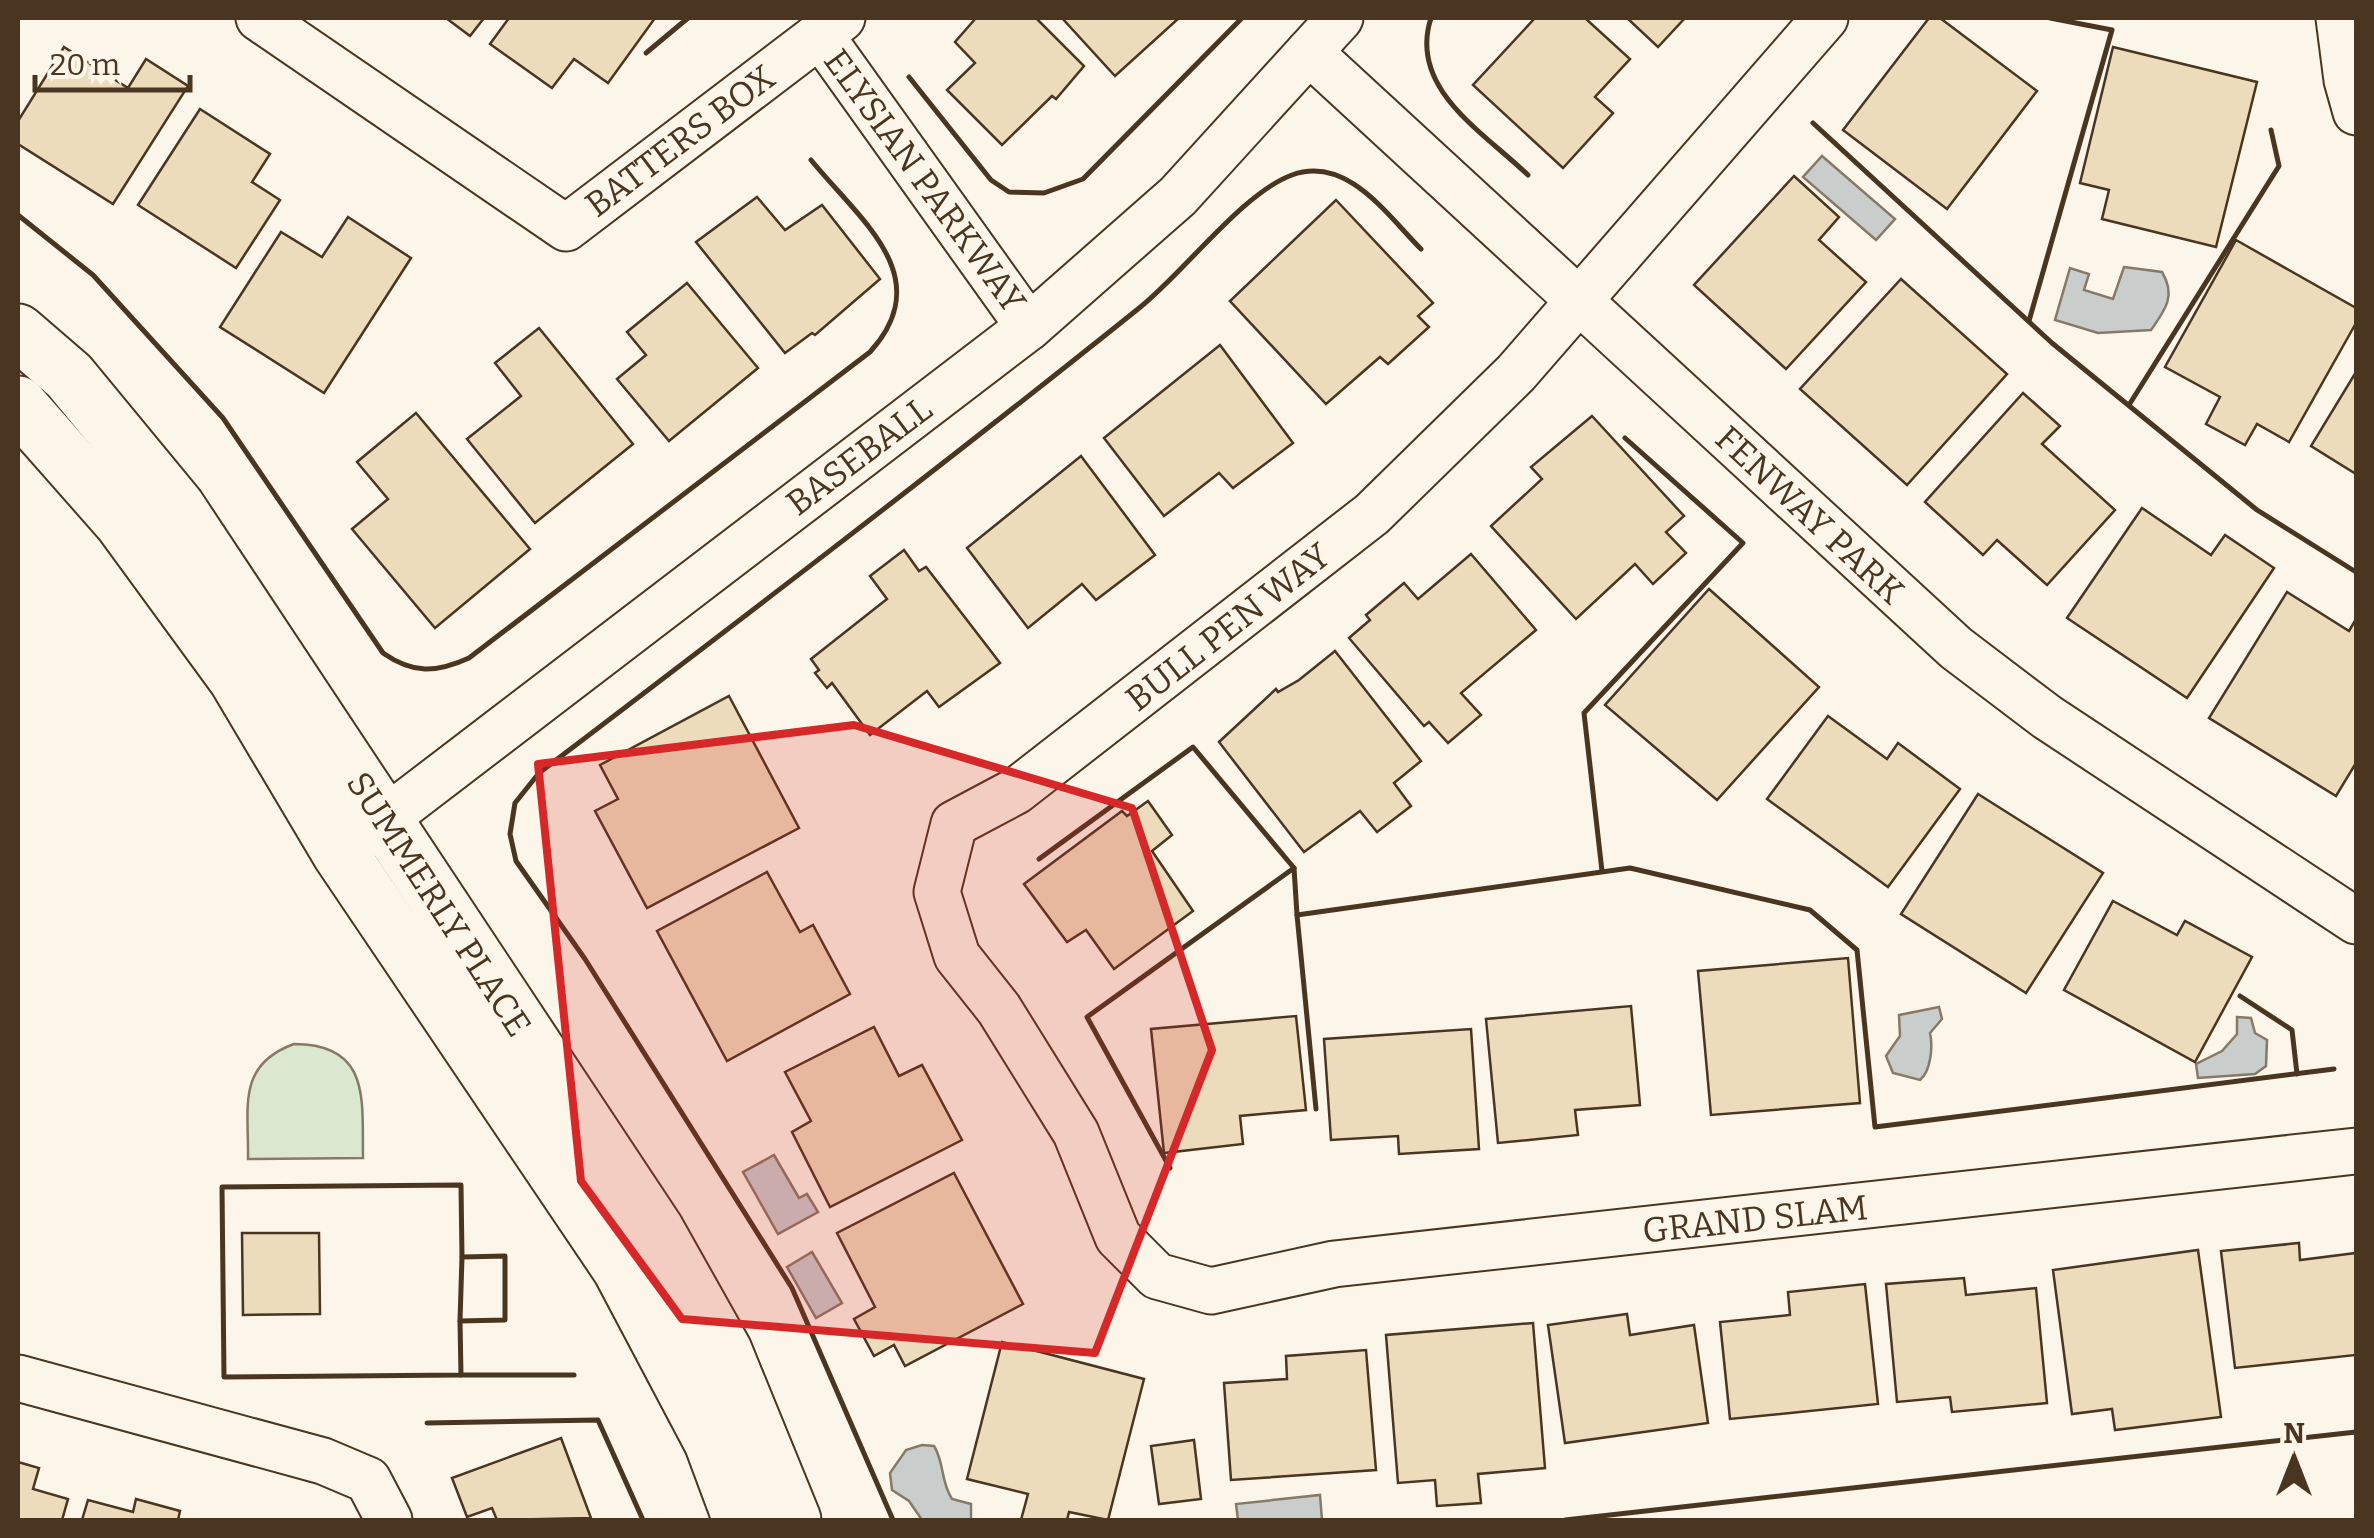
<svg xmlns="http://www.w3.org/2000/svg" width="2374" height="1538" font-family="Bitter,serif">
<rect width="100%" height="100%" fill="#fbf6e9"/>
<!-- green -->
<path fill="#dce7d0" stroke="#887966" stroke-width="2.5" d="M294,1044c77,0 68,56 69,114l-115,1c1,-51 -12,-94 46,-115z"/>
<!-- water -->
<g fill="#c9cecd" stroke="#887966" stroke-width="2.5">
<path d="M1822,156l73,63 -19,21 -73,-63z"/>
<path d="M2124,267l38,5c14,23 4,37 -11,58l-53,3 -43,-13 15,-52 19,6 -5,16 29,9z"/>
<path d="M1939,1007l3,12 -12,14c3,13 1,38 -10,47l-27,-7 -7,-17 14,-20 -1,-21z"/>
<path d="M2237,1017l14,1 4,15 12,7 -1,26 -11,8 -57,4 -2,-14 26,-13 15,-17z"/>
<path d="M774,1155l25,43 8,-4 11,18 -40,22 -35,-62z"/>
<path d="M812,1252l30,51 -26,15 -29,-51z"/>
<path d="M922,1445l12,1c11,18 6,34 18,53l19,5v16h-49l-13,-19 -17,-11 -2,-17 16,-23z"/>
<path d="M1320,1495l2,25h-84l-2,-16z"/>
</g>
<!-- building -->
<g fill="#ecdcbc" stroke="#4a3520" stroke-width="2.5">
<path d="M446,18h38l-14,18z"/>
<path d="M509,18h146l-47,65 -34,-24 -22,29 -62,-44z"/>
<path d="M976,18h60l48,48 -28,33 -4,-3 -50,49 -55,-55 28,-27 -20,-21z"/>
<path d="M1062,18h117l-64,58z"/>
<path d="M1535,18h50l45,41 -35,38 18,16 -50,55 -90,-83z"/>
<path d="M1627,18h58l-27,29z"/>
<path d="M1929,18h11l97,73 -90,118 -104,-79z"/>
<path d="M64,47l64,41 18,-29 42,27 -75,118 -95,-60v-23z"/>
<path d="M2113,47l144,35 -41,165 -114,-28 7,-29 -29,-7z"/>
<path d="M200,109l70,45 -18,28 28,18 -44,68 -98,-63z"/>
<path d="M1794,176l45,41 -20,23 47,42 -80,87 -92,-84z"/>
<path d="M757,197l28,33 37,-25 58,74 -65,56 -3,-2 -27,20 -89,-111z"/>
<path d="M1336,200l97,103 -15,13 11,11 -41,37 -8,-7 -54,47 -96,-103z"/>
<path d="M348,217l63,41 -87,135 -104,-66 61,-95 41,25z"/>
<path d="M2236,240l120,68v15l-67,119 -32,-18 -12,21 -39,-21 14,-27 -55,-30z"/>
<path d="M1901,279l106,95 -100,111 -107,-96z"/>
<path d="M687,283l71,85 -89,73 -52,-62 29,-24 -19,-23z"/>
<path d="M539,328l94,116 -98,79 -68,-84 54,-43 -26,-33z"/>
<path d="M1220,345l73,98 -60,45 -14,-15 -55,43 -60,-78z"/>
<path d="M2356,372v102l-45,-28z"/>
<path d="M2023,393l37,33 -18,18 73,66 -68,75 -50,-45 -14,15 -58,-53z"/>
<path d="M416,413l114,136 -95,79 -83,-99 36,-30 -31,-37z"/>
<path d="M1592,416l92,100 -18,16 20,21 -33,31 -18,-20 -59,55 -85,-93 51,-47 -11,-12z"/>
<path d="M1081,456l74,99 -59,45 -14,-16 -54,44 -61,-80z"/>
<path d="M2142,508l69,47 14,-20 49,33 -87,130 -120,-80z"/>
<path d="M904,550l15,21 7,-4 74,96 -61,44 -12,-16 -57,44 -38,-52 -5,5 -12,-15 4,-3 -8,-11 76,-60 -17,-23z"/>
<path d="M1471,554l65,76 -75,63 20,22 -33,28 -19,-21 -5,4 -75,-88 21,-18 -4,-5 38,-32 14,16z"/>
<path d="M1709,589l110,98 -102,113 -112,-95z"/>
<path d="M2287,592l62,39 7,-12v144l-20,33 -127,-78z"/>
<path d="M1335,651l86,110 -27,22 17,23 -34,26 -17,-21 -56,41 -85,-110 57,-53 2,3 21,-12z"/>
<path d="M729,696l70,132 -152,80 -52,-97 23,-12 -18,-34z"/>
<path d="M1828,716l59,43 11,-16 62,46 -72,98 -121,-88z"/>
<path d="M1978,794l125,79 -77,120 -125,-79z"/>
<path d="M1148,801l24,34 -20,16 41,60 -79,58 -28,-39 -19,12 -43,-58 98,-73 5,5z"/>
<path d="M767,872l33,60 13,-7 37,69 -123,67 -70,-130z"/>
<path d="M2113,901l64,34 8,-14 67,36 -57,105 -131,-72z"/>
<path d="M1848,958l12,145 -149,12 -13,-144z"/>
<path d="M1631,1006l9,99 -65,5 3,25 -80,8 -12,-124z"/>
<path d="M1296,1016l10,94 -66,6 3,28 -79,9 -13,-124z"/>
<path d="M874,1027l25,49 23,-11 40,75 -132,67 -38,-75 19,-11 -26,-49z"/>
<path d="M1471,1029l8,120 -80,5 -1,-18 -67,4 -7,-101z"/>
<path d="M954,1173l69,131 -118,62 -11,-21 -20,11 -20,-37 21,-12 -38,-74z"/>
<path d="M242,1233h77l1,81 -77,1z"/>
<path d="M2299,1243l1,17 56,-7v102l-121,13 -14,-117z"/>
<path d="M2198,1250l23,167 -106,13 -3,-21 -40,5 -19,-144z"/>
<path d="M1964,1278l2,17 70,-7 11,115 -95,9 -2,-15 -53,5 -11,-118z"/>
<path d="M1865,1284l13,120 -148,15 -10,-97 70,-7 -2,-23z"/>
<path d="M1627,1314l3,21 64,-10 14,98 -143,20 -17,-118z"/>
<path d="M1533,1323l12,145 -67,6 3,29 -44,3 -2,-26 -37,3 -12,-148z"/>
<path d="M1002,1342l142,37 -36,141 -39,-8 -2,8h-46l7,-26 -61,-15z"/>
<path d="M1366,1350l10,120 -145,10 -7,-97 63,-4 -1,-23z"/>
<path d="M561,1438l30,80 -94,2 -5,-12 -25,9 -15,-39z"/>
<path d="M1194,1440l7,59 -42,5 -8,-58z"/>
<path d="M18,1462l21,6 -6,21 35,10 -6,21h-44z"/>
<path d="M136,1499l44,12 -2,9h-96l6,-20 45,12z"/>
</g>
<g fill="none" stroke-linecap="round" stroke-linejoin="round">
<defs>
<g id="minor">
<path d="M259,18l307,210 276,-210"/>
<path d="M1825,18l-309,355 -144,141 -356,277 -62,33 -17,68 20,64 42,53 77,124 42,104 39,39 54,15 123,-27 1022,-113"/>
<path d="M2339,18l8,62 9,32"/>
<path d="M821,36l208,291"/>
<path d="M1309,52l647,596 91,69 309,204"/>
<path d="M359,839l670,-512 149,-131 162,-178"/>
<path d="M18,1378l305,83 45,19 21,40"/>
</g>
<g id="tertiary">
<path d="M18,332l51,44 108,131 479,723 68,121 69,169"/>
<path d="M18,404l104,118 114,156 104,175 280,415 92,174 29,78"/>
</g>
</defs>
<!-- minor casing -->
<use href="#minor" stroke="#4a3520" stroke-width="49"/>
<!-- tertiary casing -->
<use href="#tertiary" stroke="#4a3520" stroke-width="59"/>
<!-- minor -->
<use href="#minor" stroke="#fbf6e9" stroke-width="45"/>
<!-- tertiary -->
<use href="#tertiary" stroke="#fbf6e9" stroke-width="55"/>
<!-- wall -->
<g stroke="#4a3520" stroke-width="5">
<path d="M1431,18c-23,70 51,113 97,157"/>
<path d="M646,53l42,-35"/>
<path d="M909,77l82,103 18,12 35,1 39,-14 159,-161"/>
<path d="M1813,123l239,220 205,167 99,62"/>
<path d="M18,215l75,60 130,143 160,235c30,21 53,20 86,5l401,-306c68,-75 -9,-131 -59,-192"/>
<path d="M2029,321l83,-291 -62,-12"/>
<path d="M2129,405l150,-239 -8,-36"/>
<path d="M1039,859l154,-112 101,121"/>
<path d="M1602,871l-18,-158 159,-170 -118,-105"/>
<path d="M2240,996l52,34 5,44"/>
<path d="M1316,1109l-19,-194 333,-47 180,42 47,40 18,177 459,-58"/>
<path d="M1170,1168l-83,-151 207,-149 3,47"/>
<path d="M461,1185l1,72 43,-1v64l-45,1 1,54 -237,2 -2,-190z"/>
<path d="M460,1321l2,-64"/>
<path d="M461,1375h113"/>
<path d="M427,1423l171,-3 45,100"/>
<path d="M893,1520l-101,-232 -207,-329 -69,-98 -6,-27 5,-31 24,-30c201,-153 402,-306 599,-464 45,-35 104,-116 154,-134 55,-20 95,40 129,74"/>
<path d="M1565,1520l791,-88"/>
</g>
</g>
<!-- marked area -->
<path fill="#d62828" fill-opacity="0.2" stroke="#d62828" stroke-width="8" stroke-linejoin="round" d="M854,725l278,83 80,242 -117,303 -413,-34 -101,-138 -43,-417z"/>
<g text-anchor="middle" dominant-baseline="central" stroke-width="8" stroke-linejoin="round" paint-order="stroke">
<!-- street labels -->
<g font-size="35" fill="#4a3520" stroke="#fbf6e9">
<text transform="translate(680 141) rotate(-37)">BATTERS BOX</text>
<text transform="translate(925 181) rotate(54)">ELYSIAN PARKWAY</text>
<text transform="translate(859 456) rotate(-37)">BASEBALL</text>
<text transform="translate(1810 515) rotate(43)">FENWAY PARK</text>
<text transform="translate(1228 627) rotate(-38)">BULL PEN WAY</text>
<text transform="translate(439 904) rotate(57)">SUMMERLY PLACE</text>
<text transform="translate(1755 1219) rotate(-6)">GRAND SLAM</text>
</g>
</g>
<!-- border -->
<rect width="2374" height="1538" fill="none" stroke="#4a3520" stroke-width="40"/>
<!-- north arrow -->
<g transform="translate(2294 1458)" stroke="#fbf6e9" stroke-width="8" paint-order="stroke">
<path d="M0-8L18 38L0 25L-18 38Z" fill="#4a3520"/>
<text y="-15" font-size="28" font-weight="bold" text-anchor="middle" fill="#4a3520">N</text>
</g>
<!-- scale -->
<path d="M35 75v15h155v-15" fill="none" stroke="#4a3520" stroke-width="5"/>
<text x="50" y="75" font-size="30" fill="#4a3520" stroke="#fbf6e9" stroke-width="8" paint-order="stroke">20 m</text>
</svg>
